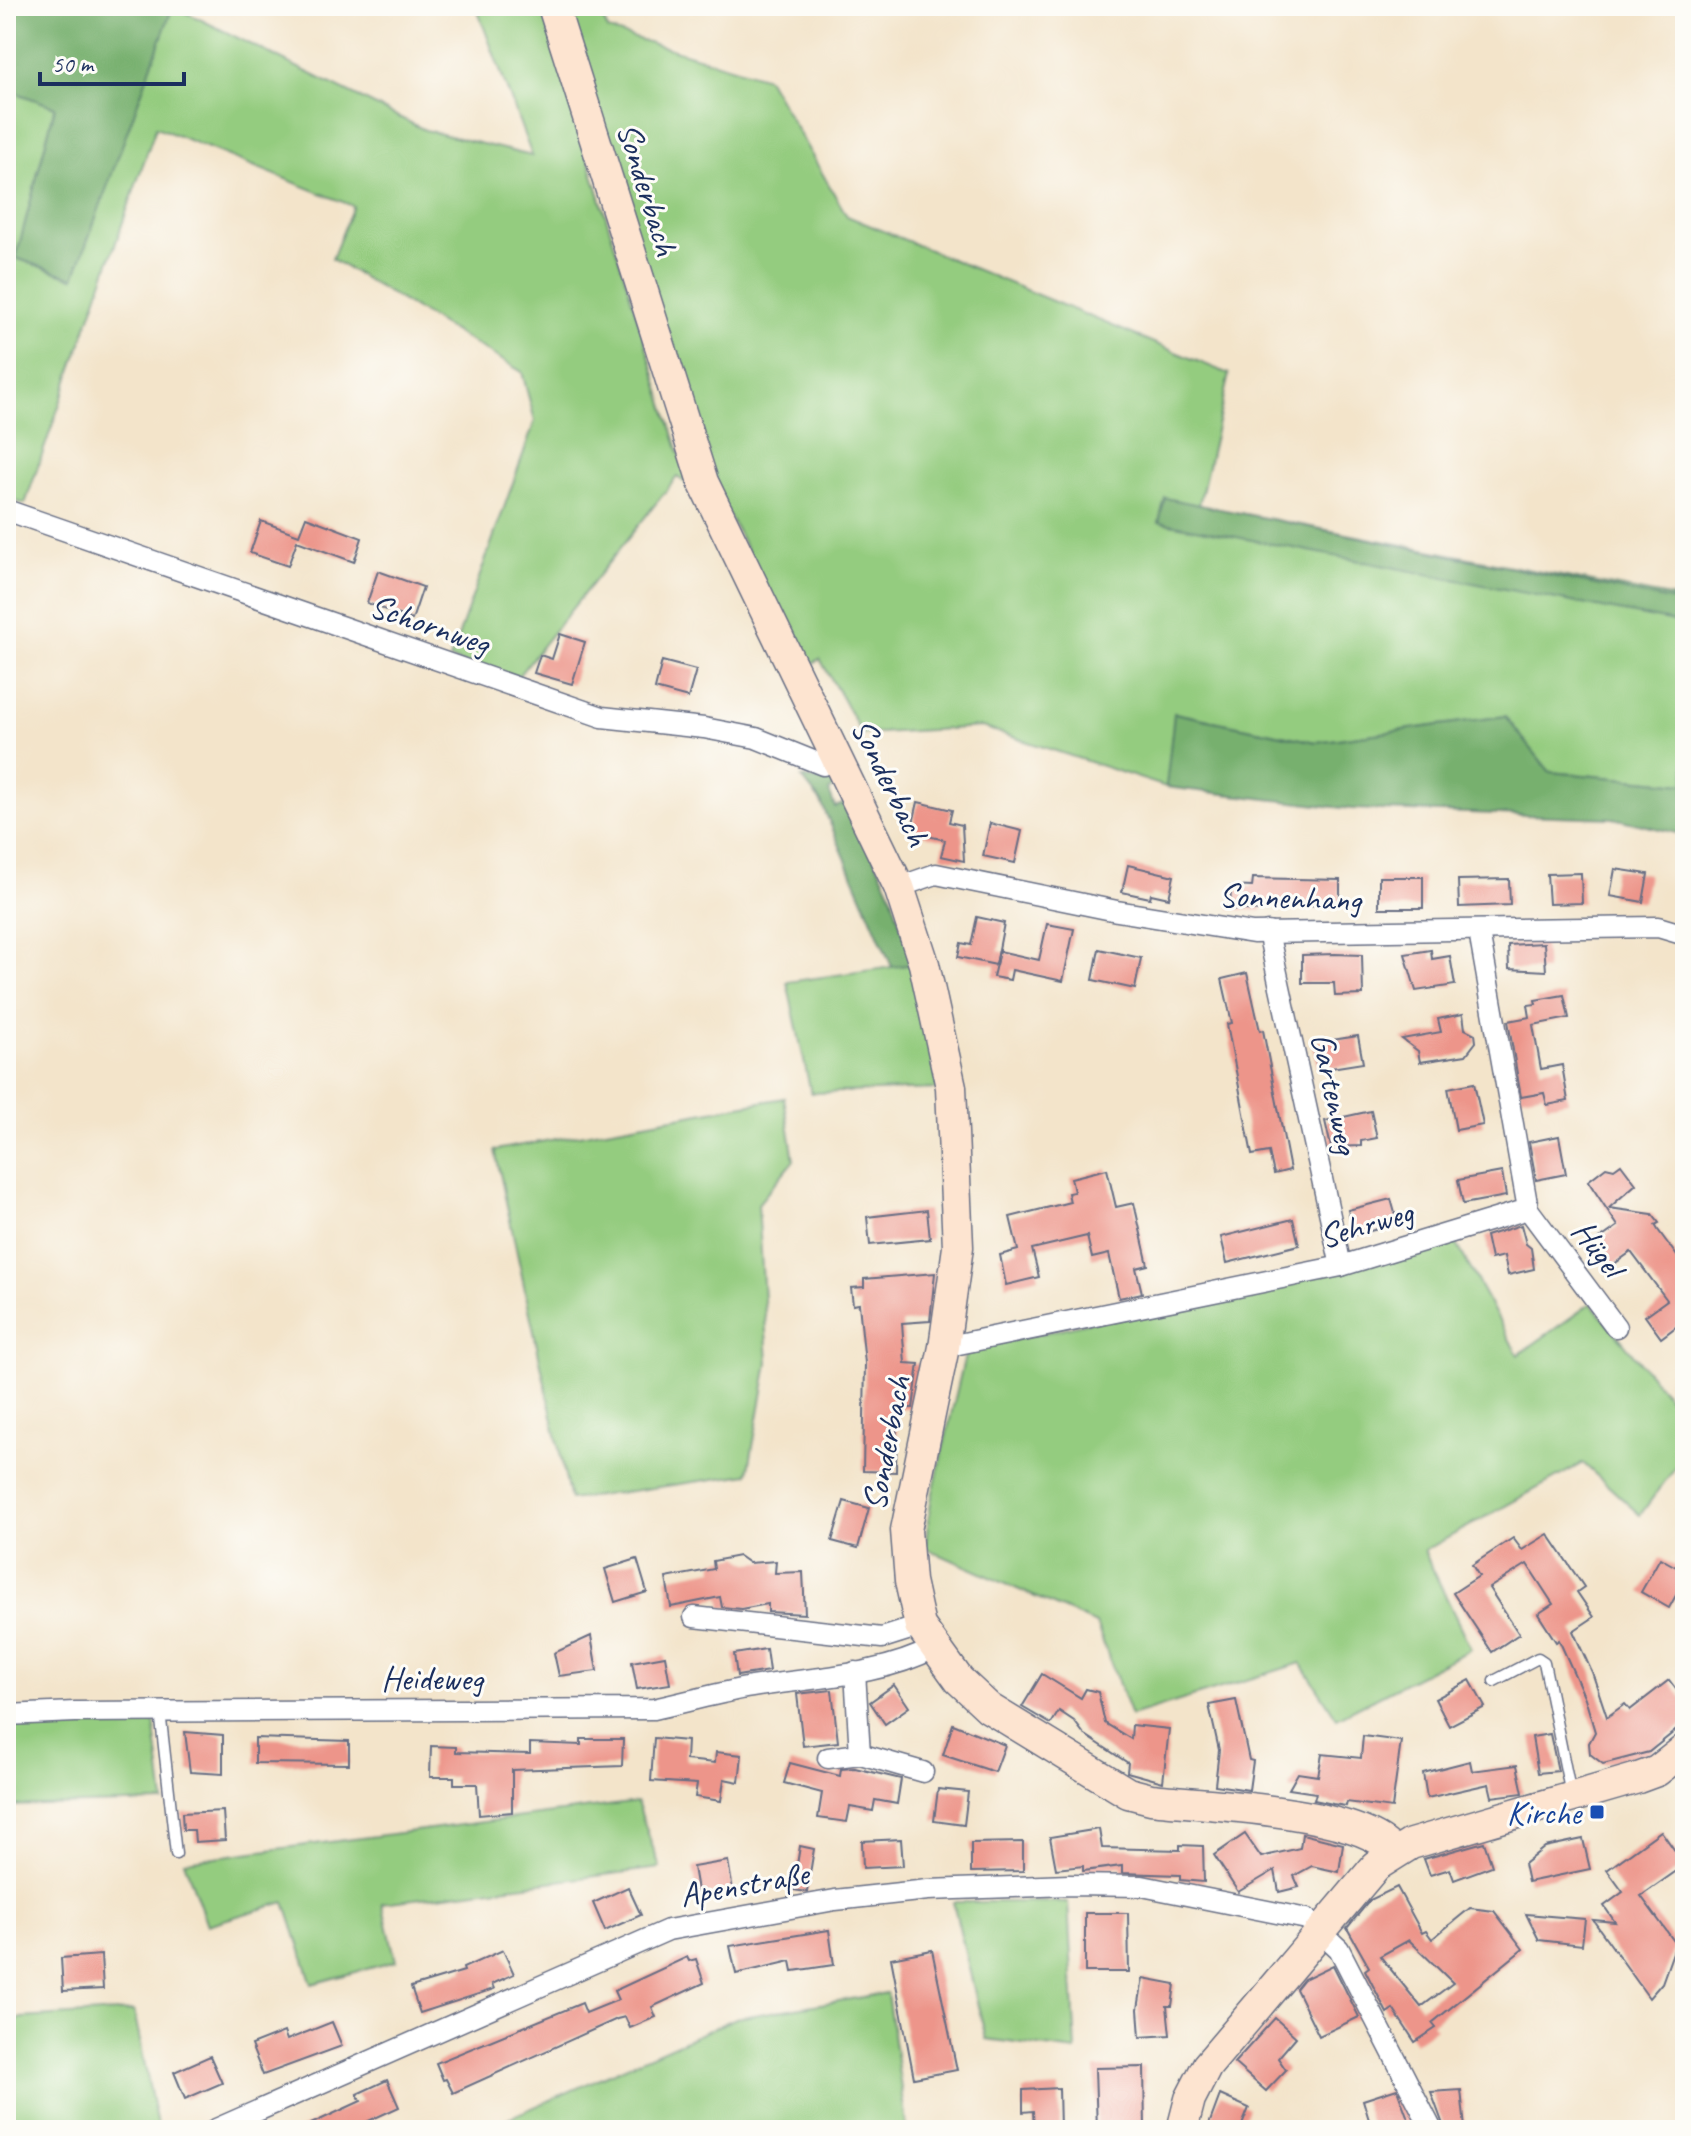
<svg xmlns="http://www.w3.org/2000/svg" width="1691" height="2136" font-family="Caveat,sans-serif">
<rect width="100%" height="100%" fill="#fdfcf7"/>
<filter id="ink" filterUnits="userSpaceOnUse"><feTurbulence type="fractalNoise" baseFrequency=".0125" numOctaves="2"/><feDisplacementMap in="SourceGraphic" scale="16" xChannelSelector="R" yChannelSelector="G"/><feConvolveMatrix kernelMatrix="1 2 1 2 8 2 1 2 1" color-interpolation-filters="sRGB"/></filter>
<filter id="wash" filterUnits="userSpaceOnUse"><feTurbulence type="fractalNoise" baseFrequency=".006" numOctaves="4" result="noise"/><feDisplacementMap in="SourceGraphic" scale="32" xChannelSelector="R" yChannelSelector="G"/><feGaussianBlur stdDeviation="1.8" result="paint"/><feColorMatrix in="noise" values="0 0 0 0 0 0 0 0 0 0 0 0 0 0 0 0 0 1.4 0 .05"/><feComposite in="paint" operator="in"/></filter>
<g filter="url(#wash)">
<rect width="100%" height="100%" fill="#f3e4ca"/>
<!-- green -->
<g fill="#94cc7f" stroke="#587e6e" stroke-width="2">
<path d="M173,6l252,124 107,26 -56,-150h65l148,479 -12,-8 -162,203 -65,-21 85,-238 -13,-49 -190,-113 21,-53 -197,-79 -131,377 -19,-6v-409l49,17 -39,152 57,20z"/>
<path d="M561,6h36l11,24 159,48 80,138 382,158 -30,131 486,95v184l-136,-12 -44,-56 -189,26 -141,-29 -9,74 -184,-60 -120,7 -42,-75 -13,8 -94,-183z"/>
<path d="M913,964l26,125 -128,4 -24,-111z"/>
<path d="M784,1098l10,62 -36,44 10,159 -20,111 -178,26 -75,-350z"/>
<path d="M1453,1237l65,118 73,-52 94,114v37l-45,61 -57,-52 -159,88 47,98 -134,69 -36,-55 -170,53 -35,-92 -171,-76 6,-47 35,-150z"/>
<path d="M154,1720l10,82 -158,4v-80z"/>
<path d="M637,1802l23,66 -278,35 14,58 -84,23 -27,-82 -78,23 -23,-64z"/>
<path d="M953,1902h115l8,149 -90,-12z"/>
<path d="M887,1993l20,137h-425l254,-112z"/>
<path d="M134,2011l24,119h-152v-111z"/>
</g>
<!-- forest -->
<g fill="#77b06e" stroke="#497066" stroke-width="2">
<path d="M6,6h167l-99,272 -58,-20 39,-151 -49,-18z"/>
<path d="M1165,498l520,105v21l-526,-102z"/>
<path d="M1174,713l142,29 189,-26 45,56 135,12v51l-72,-17 -261,-9 -186,-22z"/>
<path d="M802,778l37,5 -10,8 6,16 13,-5 42,89 23,73 -21,3 -71,-165z"/>
</g>
<g id="blocks">
<!-- building -->
<g fill="#ed958a" fill-rule="evenodd">
<path d="M306,517l56,21 -8,24 -57,-21 -9,25 -38,-13 11,-32 38,14z"/>
<path d="M378,571l45,16 -11,33 -45,-17z"/>
<path d="M560,634l25,8 -13,42 -38,-11 6,-18 12,4z"/>
<path d="M662,661l34,9 -8,28 -33,-9z"/>
<path d="M918,802l34,8 -3,12 13,3 2,36 -23,-5 4,-16 -34,-8z"/>
<path d="M990,823l32,8 -7,32 -32,-7z"/>
<path d="M1128,865l46,11 -5,22 -18,-4 -1,4 -28,-6z"/>
<path d="M1615,869l33,5 -5,28 -33,-6z"/>
<path d="M1581,873l1,30 -33,1 -2,-30z"/>
<rect x="1379" y="877" width="44" height="31"/>
<path d="M1253,878l87,2v26l-78,-2v7l-32,-2 1,-23 21,1z"/>
<path d="M1509,879l1,26 -51,2 -1,-27z"/>
<path d="M977,917l27,6 -8,42 -38,-8 3,-14 10,2z"/>
<path d="M1047,924l27,5 -11,52 -51,-11 -2,10 -17,-3 6,-26 40,9z"/>
<path d="M1544,943l2,28 -37,-2 -1,-24z"/>
<path d="M1099,949l42,9 -6,31 -42,-9z"/>
<path d="M1431,950l1,9 18,-3 5,29 -39,6 -11,-37z"/>
<path d="M1335,954l27,1 1,40 -28,1 -1,-13h-32v-28z"/>
<path d="M1247,973l13,58 3,-1 27,140 -16,4 -5,-22 -17,3 -25,-131 5,-1 -10,-44z"/>
<path d="M1564,995l5,23 -36,7 8,44 21,-4 6,36 -21,4 -3,-12 -23,4 -13,-76 22,-4 -2,-12 8,-1 -1,-4z"/>
<path d="M1463,1014l2,15 10,5 1,8 -10,13 -46,7 -2,-11 -16,-12 39,-7 -3,-13z"/>
<path d="M1358,1036l5,27 -45,7 -5,-27z"/>
<path d="M1474,1083l9,42 -27,5 -8,-42z"/>
<path d="M1371,1111l6,27 -16,3v5l-30,1 -6,-26z"/>
<path d="M1559,1136l7,38 -30,6 -7,-38z"/>
<path d="M1621,1164l15,20 -27,24 43,6 7,9 -4,2 3,5 27,37v53l-24,18 -16,-22 22,-16 -36,-48 -24,17 -17,-23 28,-20 -30,-45 18,-14 8,2z"/>
<path d="M1107,1169l9,38 18,-4 14,62 -12,3 6,25 -23,5 -10,-44 -17,4 -5,-22 -55,13 7,28 -33,8 -6,-30 18,-5 -8,-33 60,-15 -2,-9 6,-1 -3,-14z"/>
<path d="M1502,1172l4,24 -43,8 -5,-24z"/>
<path d="M1391,1199l7,25 -44,11 -6,-25z"/>
<path d="M927,1210l3,29 -60,6 -3,-28z"/>
<path d="M1293,1219l6,26 -72,18 -6,-26z"/>
<path d="M1521,1225l5,19 5,4 3,21 -26,6 -4,-19 -13,3 -5,-23z"/>
<path d="M935,1273l-5,48 -28,2 3,40 14,1 -6,44h-16l-1,64 -33,-1 2,-108 -6,-59 -6,1 -2,-17 13,-1v-8z"/>
<path d="M844,1501l25,7 -11,40 -26,-7z"/>
<path d="M1548,1534l36,53 -7,5 17,25 -21,14 19,41 15,45 18,-13 5,6 39,-30 16,21v22l-36,29 -46,12 -13,-10 -1,-11 6,-11 -10,-34 -26,-58 -3,2 -18,-28 15,-10 -26,-40 -38,24 30,46 -27,18 -39,-59 26,-17 -7,-11 41,-27 9,12z"/>
<path d="M739,1556l10,7 27,-2 -1,12 28,-1 2,42 -37,-2v-8l-27,5 -19,-2 -2,-10 -49,10 -5,-29 48,-9 -1,-8z"/>
<path d="M1660,1558l25,14v7l-16,29 -28,-16z"/>
<path d="M637,1559l10,33 -32,10 -10,-33z"/>
<path d="M591,1636l6,35 -38,5 -5,-23z"/>
<path d="M766,1649l3,22 -32,5 -3,-22z"/>
<path d="M665,1656l5,28 -33,5 -5,-27z"/>
<path d="M1042,1674l39,24 5,-9 12,3 7,31 26,16 1,-14 37,4 -6,53 -36,-10 1,-9 -44,-29 -10,-13 -15,-10 -8,13 -29,-17z"/>
<path d="M1470,1680l15,27 -36,19 -14,-27z"/>
<path d="M894,1685l15,22 -24,17 -15,-22z"/>
<path d="M832,1690l6,52 -35,4 -6,-52z"/>
<path d="M1236,1700l13,60 4,1 -4,29 -34,-5 4,-35 -10,-45z"/>
<path d="M953,1724l52,21 -10,27 -52,-17z"/>
<path d="M185,1732l38,3v39l-33,-2z"/>
<path d="M1550,1734l8,37 -20,2 -6,-36z"/>
<path d="M1363,1736l38,5 -9,67 -45,-6 -1,4 -13,-2 -19,-4 2,-7 -27,-4 9,-16 20,3 4,-22 39,4z"/>
<path d="M255,1738l94,3v23l-94,-1z"/>
<path d="M654,1738l33,3 -1,19 29,3 1,-11 26,3 -3,27 -15,-3 -3,22 -26,-4 2,-13 -46,-3z"/>
<path d="M581,1739h42l-1,27 -110,4v42l-33,3 -2,-31h-23v-7h-24l1,-31 25,1v5l74,2v-11l51,2z"/>
<path d="M1470,1761l2,10 45,-6 6,28 -31,4 -3,-13 -62,14 -4,-25z"/>
<path d="M790,1763l50,13 1,-7 14,-1 46,11 -4,25 -22,-4 -2,11 -23,-4 -3,15 -29,-4 4,-25 -38,-10z"/>
<path d="M938,1789l30,3 -4,33 -30,-4z"/>
<path d="M223,1811l2,29 -30,2 -1,-12h-11l-1,-17z"/>
<path d="M1099,1829l3,19 78,2v-5l23,1 1,36 -24,-2v-5l-58,-2v-7l-39,5v-5l-27,3 -6,-32z"/>
<path d="M1661,1831l24,34 -44,31 35,48 -14,39 -13,15 -56,-78 22,2 -11,-16 19,-14 -16,-22z"/>
<path d="M1245,1834l16,23 39,-9 2,-14 41,10 -4,28 -27,-6 -18,10 5,11 -20,5 -4,-22 -37,22 -24,-37z"/>
<path d="M901,1839l2,27 -40,2 -1,-27z"/>
<path d="M1583,1839l7,30 -62,13 -4,-18 21,-17z"/>
<path d="M1023,1842v29l-52,1v-29z"/>
<path d="M1484,1842l8,24 -38,14 -4,-11 -20,6 -6,-16z"/>
<path d="M800,1846l14,3 -7,43 -14,-2z"/>
<path d="M728,1861l5,29 -35,6 -5,-29z"/>
<path d="M628,1887l13,28 -36,16 -12,-28z"/>
<path d="M1397,1887l25,46 4,-2 6,8 38,-31 24,3 29,38 -91,74 4,5 -21,14 -22,-33 -6,4 -22,-43 4,-3 -22,-39 23,-28zM1409,1940l44,43 -32,24 -41,-51z"/>
<path d="M1085,1913h43l1,59h-44z"/>
<path d="M1526,1914l59,5 -3,26 -43,-5z"/>
<path d="M829,1930l5,35 -41,6 -2,-10 -55,13 -6,-28z"/>
<path d="M503,1950l11,24 -22,10 2,5 -74,24 -9,-26 53,-16 -1,-3z"/>
<path d="M932,1950l25,120 -43,8 -23,-120z"/>
<path d="M101,1955l2,34 -40,2 -2,-33z"/>
<path d="M687,1957l2,4 7,-2 8,24 -52,24 4,10 -26,11 -5,-11 -8,2 -164,74 -7,-14 -3,1 -7,-17 146,-60 4,10 32,-13 -4,-9z"/>
<path d="M1333,1965l26,52 -40,19 -23,-47 8,-10z"/>
<path d="M1143,1978l32,6 -3,22h-5l3,29 -30,2 -2,-28z"/>
<path d="M1275,2018l21,19 -18,21 8,12 -20,21 -32,-28z"/>
<path d="M332,2022l10,24 -79,29 -12,-30 33,-13 3,8z"/>
<path d="M210,2056l12,27 -37,16 -11,-27z"/>
<path d="M1144,2067l1,63h-48l-2,-62z"/>
<path d="M387,2080l12,27 -50,23h-51l63,-29 -4,-7z"/>
<path d="M1059,2088l1,41 -26,1 -1,-19 -10,1v-22z"/>
<path d="M1397,2089l13,35 -38,6 -9,-30z"/>
<path d="M1461,2090l4,38 -20,2 -14,-38z"/>
<path d="M1220,2095l29,13 -9,22h-33z"/>
</g>
</g>
</g>
<g filter="url(#ink)">
<use href="#blocks" fill-opacity="0" stroke="#676e84" stroke-width="2"/>
<g fill="none" stroke-linecap="round" stroke-linejoin="round">
<defs>
<g id="lane">
<path d="M1494,1681l44,-23 6,4 27,133"/>
<path d="M160,1711l16,143"/>
</g>
<g id="street">
<path d="M6,510l596,207 102,11 52,10 67,27 15,-8"/>
<path d="M899,887l37,-13 181,37 136,22 405,-6 27,8"/>
<path d="M1268,932l73,334"/>
<path d="M1528,1209l88,118"/>
<path d="M944,1347l397,-81 187,-57 -49,-277"/>
<path d="M694,1617l188,21 38,-12"/>
<path d="M855,1672l5,82"/>
<path d="M6,1715l69,-3 579,-3c31,-7 61,-15 92,-21 62,-11 131,-10 188,-40"/>
<path d="M828,1758l32,-4 63,18"/>
<path d="M214,2130l454,-200 167,-30 93,-10 141,-5 73,1 165,33 32,30 93,181"/>
</g>
<g id="secondary">
<path d="M553,6l150,476 196,405 25,77 27,123 7,160 -14,100 -38,183 4,51 10,45 39,54 30,28 139,85 23,6c54,6 213,11 243,54"/>
<path d="M1182,2130l8,-31 17,-33 169,-200 35,-22 227,-66 19,-7 28,-22"/>
</g>
</defs>
<!-- lane casing -->
<use href="#lane" stroke="#676e84" stroke-width="13"/>
<!-- street casing -->
<use href="#street" stroke="#676e84" stroke-width="23"/>
<!-- secondary casing -->
<use href="#secondary" stroke="#676e84" stroke-width="33"/>
<!-- lane -->
<use href="#lane" stroke="#fff" stroke-width="10"/>
<!-- street -->
<use href="#street" stroke="#fff" stroke-width="20"/>
<!-- secondary -->
<use href="#secondary" stroke="#fde4d0" stroke-width="30"/>
</g>
</g>
<!-- markers -->
<rect fill="#1a4fb4" stroke="#fdfcf7" stroke-width="3" x="1589" y="1804" width="16" height="16" rx="4"/>
<g text-anchor="middle" dominant-baseline="central" stroke-width="6" stroke-linejoin="round" paint-order="stroke">
<!-- street labels -->
<g font-size="34" fill="#1b2f5e" stroke="#fdfcf7">
<text transform="translate(648 189) rotate(73)">Sonderbach</text>
<text transform="translate(430 624) rotate(19)">Schornweg</text>
<text transform="translate(891 782) rotate(64)">Sonderbach</text>
<text transform="translate(1290 897) rotate(2)">Sonnenhang</text>
<text transform="translate(1335 1093) rotate(78)">Gartenweg</text>
<text transform="translate(1366 1224) rotate(-16)">Sehrweg</text>
<text transform="translate(1598 1248) rotate(53)">Hügel</text>
<text transform="translate(886 1443) rotate(-79)">Sonderbach</text>
<text x="432" y="1678">Heideweg</text>
<text transform="translate(744 1884) rotate(-10)">Apenstraße</text>
</g>
<!-- transit labels -->
<g font-size="34" fill="#164399" stroke="#fdfcf7" text-anchor="end">
<text x="1581" y="1812">Kirche</text>
</g>
</g>
<!-- margin -->
<rect width="1691" height="2136" fill="none" stroke="#fdfcf7" stroke-width="32"/>
<!-- scale -->
<path d="M40 72v12h144v-12" fill="none" stroke="#1b2f5e" stroke-width="4"/>
<text x="52" y="72" font-size="24" fill="#1b2f5e" stroke="#fdfcf7" stroke-width="6" paint-order="stroke">50 m</text>
</svg>
